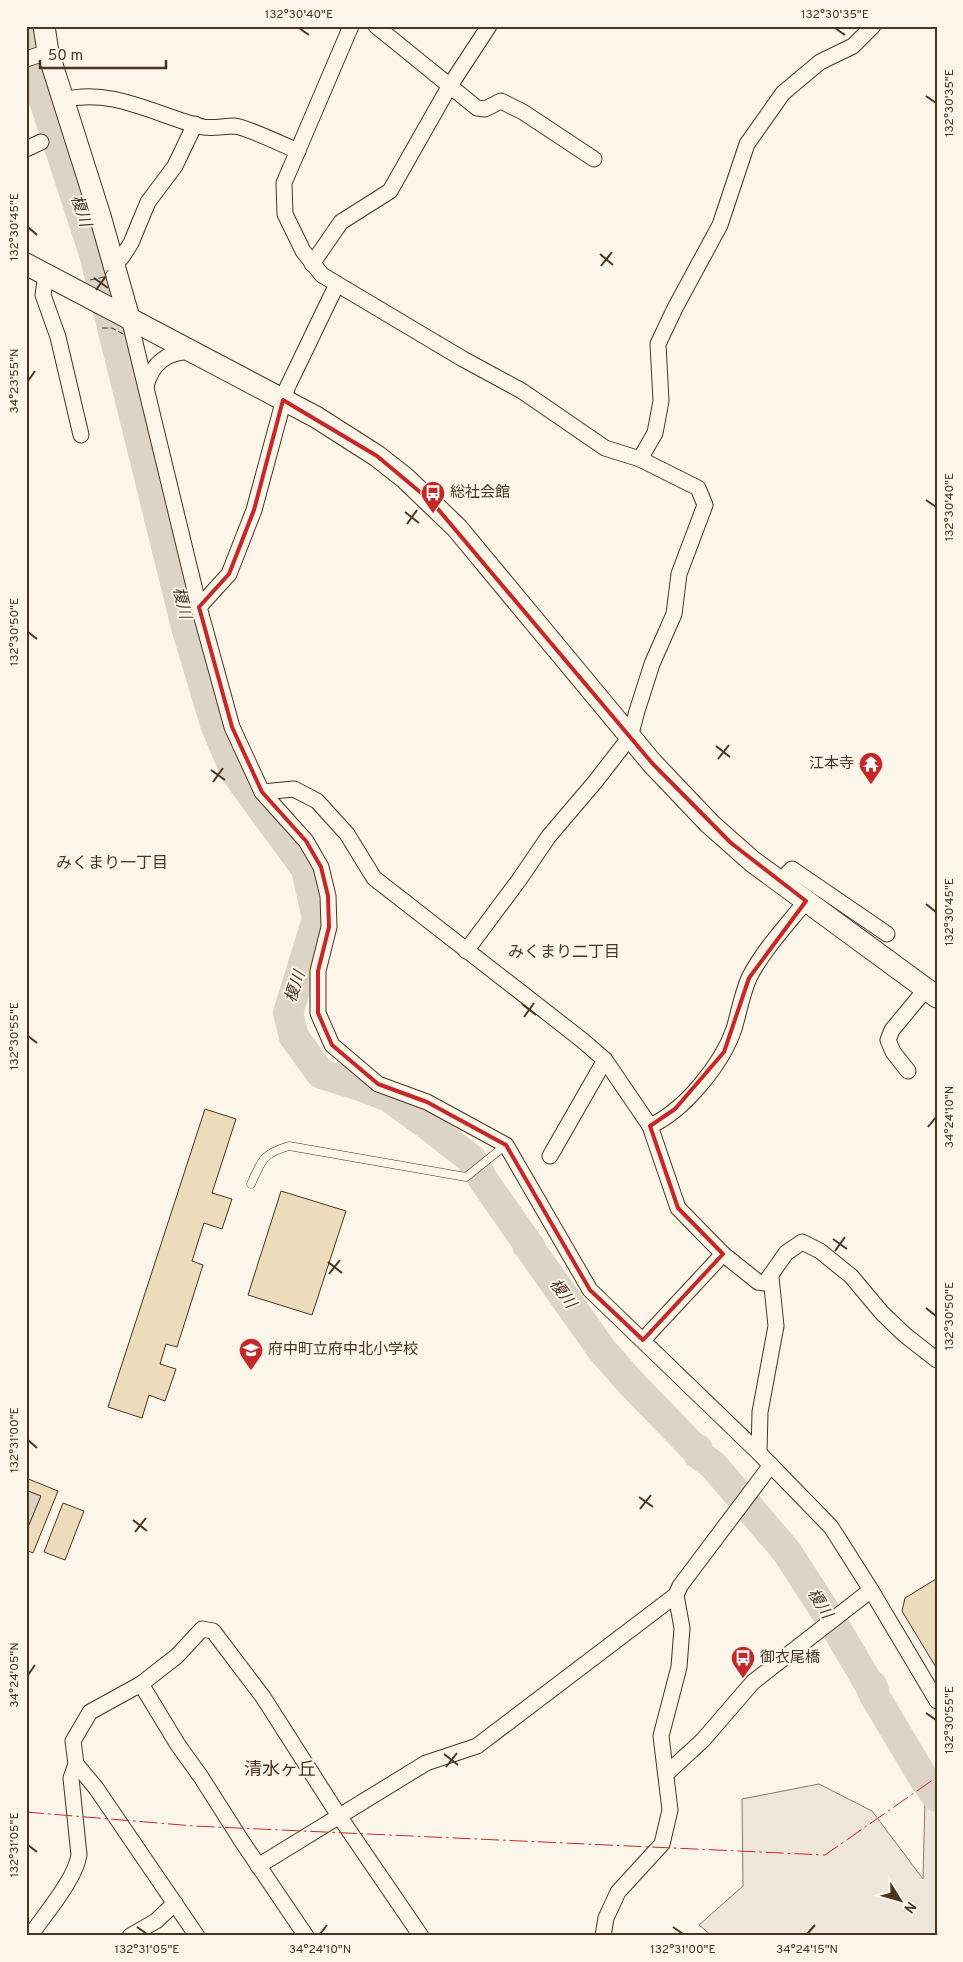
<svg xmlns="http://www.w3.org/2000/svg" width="963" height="1962" font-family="Overpass,'Noto Sans JP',sans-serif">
<rect width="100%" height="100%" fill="#fbf6e9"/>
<!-- green -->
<path fill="#ede6d9" stroke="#887966" d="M926,1761l11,17v158h-225l-13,-11 44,-39 -1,-87 77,-15 53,27 51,68z"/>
<!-- water -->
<path fill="#dcd4c6" stroke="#887966" d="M26,1490l15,6 -15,36z"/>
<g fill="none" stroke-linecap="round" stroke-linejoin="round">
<!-- river -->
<path stroke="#dcd4c6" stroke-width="30" d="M26,36l5,9 6,34 57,175 92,373 29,97 20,48 71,97 11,50 -29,94 6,24 27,37 42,13 26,10 36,26 46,36 13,22 42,60 1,4 3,1 1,4 71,100 29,33 63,65 4,1v5l15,11 74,87 49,76 33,56 3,1 -1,4 3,1v5l50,84 13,18"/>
</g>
<!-- building -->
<g fill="#ecdcbc" stroke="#4a3520">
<path d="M205,1109l31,10 -24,74 20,6 -10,30 -18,-6 -12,38 11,4 -26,82 -11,-3 -6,20 16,5 -11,32 -16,-6 -7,23 -34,-11z"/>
<path d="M281,1191l65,20 -34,104 -64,-20z"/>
<path d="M26,1478l32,13 -25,62 -7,-3v-18l15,-36 -15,-6z"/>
<path d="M63,1503l21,8 -19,49 -21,-8z"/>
<path d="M936,1579l1,1v89l-35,-58 3,-13z"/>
</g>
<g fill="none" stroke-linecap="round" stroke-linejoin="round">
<defs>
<path id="lane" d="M251,1184c11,-24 11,-30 38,-38l177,31 40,-32"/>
<g id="street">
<path d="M351,26l-67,157 1,31 18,37 19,24 15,9 126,75 59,32 83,57 35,11 58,29 7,17 -26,69 -5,40 -22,50 -15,47 -7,26 -35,45 -46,54 -30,44 -53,71"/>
<path d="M376,26l101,82 8,1 16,-8 22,11 71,47"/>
<path d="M26,59l22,-7"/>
<path d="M63,100c50,-13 94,16 140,27 10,2 21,-1 31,-1 13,1 49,19 64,25"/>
<path d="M26,149l15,-7"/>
<path d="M312,264l29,-42 49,-31 59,-104 40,-61"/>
<path d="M114,265l8,-8 9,-14 17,-41 27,-36 20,-42"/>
<path d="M46,274l-3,21 15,42 23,98"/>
<path d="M129,318l70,289 33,120 30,65 44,49 15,26 7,29 1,31 -11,44v42l14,32 46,39 49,18 79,43 84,145 169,163 72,74 40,63 66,111"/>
<path d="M146,387c5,-23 22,-37 47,-35"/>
<path d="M640,459l15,-26 6,-32 -3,-57 17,-36 45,-83 27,-81 36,-51 37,-31 33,-16 20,-20"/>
<path d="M199,607l30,-33 25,-64 33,-122 50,-104"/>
<path d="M262,792l32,-3 23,12 30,33 27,44 208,162 23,20 45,66 28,82 45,46 35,28 7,1 21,-30 16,-11 18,9 31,25 31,37 23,22 32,25"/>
<path d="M780,881l12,-12 95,65"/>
<path d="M908,1071l-15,-19 -5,-12 4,-10 34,-41"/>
<path d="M650,1126c34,-15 72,-62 84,-97 5,-17 8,-35 15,-51 14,-28 38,-53 57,-77"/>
<path d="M550,1156l55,-96"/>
<path d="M643,1340l80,-86"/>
<path d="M759,1453l1,-41 16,-86 -5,-49"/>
<path d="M141,1684l37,61 23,32 40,63 65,96"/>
<path d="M76,1764l20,24 101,148"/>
<path d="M666,1774l37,-34 50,-58 118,-92"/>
<path d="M258,1866l168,-103 51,-17 199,-151 4,-9 91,-121"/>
<path d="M30,1936c15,-22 45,-56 49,-81l-8,-77 5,-14 -3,-23 17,-29 51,-28 36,-28 25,-27 11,2 50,66 76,119 82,120"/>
<path d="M130,1936l26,-15 19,-18"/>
<path d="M603,1936l3,-18 12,-26 44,-48 8,-34 -9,-74 18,-69 3,-39 -6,-33"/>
</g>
<g id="secondary">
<path d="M44,26l4,26 52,164 29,102"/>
<path d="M26,264l290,153 61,39 28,22 52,50 195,235 58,61 43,38 184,135"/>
</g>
</defs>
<!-- lane casing -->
<use href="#lane" stroke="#4a3520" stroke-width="9"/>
<!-- street casing -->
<use href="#street" stroke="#4a3520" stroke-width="17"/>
<!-- secondary casing -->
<use href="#secondary" stroke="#4a3520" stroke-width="23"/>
<!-- lane -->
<use href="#lane" stroke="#fbf6e9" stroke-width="8"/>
<!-- street -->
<use href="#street" stroke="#fbf6e9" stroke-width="15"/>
<!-- secondary -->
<use href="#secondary" stroke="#fbf6e9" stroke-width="21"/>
<!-- fence -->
<g stroke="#4a3520" stroke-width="1" stroke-dasharray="6 2.5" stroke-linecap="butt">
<path d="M90,280l14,-3 4,-7"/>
<path d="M102,328h10l13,7"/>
</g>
<!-- power -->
<path stroke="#c62828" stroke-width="1" stroke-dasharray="18 4 2.5 4" stroke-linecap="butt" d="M26,1812l168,14 631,29 112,-78"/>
</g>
<!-- marked area -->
<path fill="none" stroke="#c62828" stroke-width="4" stroke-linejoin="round" d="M283,400l94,56 55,46 220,261 79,80 75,58 -57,77 -25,74 -49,57 -25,17 28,82 45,46 -80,86 -53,-50 -84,-145 -79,-43 -49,-18 -46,-39 -14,-32v-42l11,-44 -1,-31 -7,-29 -15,-26 -44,-49 -30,-65 -33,-120 30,-33 25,-64z"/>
<!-- ticks -->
<path fill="none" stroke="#4a3520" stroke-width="2" d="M299,28l10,7M835,28l10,7M926,96l10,7M28,227l9,8M600,254l13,11M601,266l11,-14M94,278l14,10M96,290l10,-14M28,381l7,-10M926,500l10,7M405,512l14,11M407,524l10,-14M28,632l9,7M716,746l14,11M718,759l11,-14M211,770l14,10M213,782l10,-14M926,904l10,8M522,1004l14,11M524,1017l10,-14M28,1036l9,7M928,1127l8,-10M833,1239l14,10M835,1251l10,-14M328,1262l14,11M329,1274l11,-14M926,1308l10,8M28,1440l9,8M639,1497l14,10M640,1509l11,-14M133,1520l14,11M135,1532l11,-14M28,1675l7,-10M926,1713l10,7M444,1754l14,11M446,1767l11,-14M28,1845l9,7M137,1927l10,7M673,1927l10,7M320,1934l7,-9M807,1934l8,-9"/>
<!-- icons -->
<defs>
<symbol id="bus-pin" viewBox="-11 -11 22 30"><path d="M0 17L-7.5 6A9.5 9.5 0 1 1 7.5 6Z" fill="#c62828" stroke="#fbf6e9"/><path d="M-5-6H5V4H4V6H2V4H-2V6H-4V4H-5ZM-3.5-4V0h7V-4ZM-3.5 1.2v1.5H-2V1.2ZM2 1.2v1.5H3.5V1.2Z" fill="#fff"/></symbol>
<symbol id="temple-pin" viewBox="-11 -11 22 30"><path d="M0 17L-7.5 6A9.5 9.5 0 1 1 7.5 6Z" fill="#c62828" stroke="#fbf6e9"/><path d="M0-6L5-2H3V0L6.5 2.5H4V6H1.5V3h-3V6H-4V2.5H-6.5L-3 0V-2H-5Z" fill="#fff"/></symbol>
<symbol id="school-pin" viewBox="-11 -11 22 30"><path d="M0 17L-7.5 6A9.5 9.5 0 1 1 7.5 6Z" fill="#c62828" stroke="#fbf6e9"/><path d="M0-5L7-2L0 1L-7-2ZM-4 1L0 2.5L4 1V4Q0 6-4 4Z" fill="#fff"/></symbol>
</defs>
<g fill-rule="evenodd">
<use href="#bus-pin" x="419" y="479" width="28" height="38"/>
<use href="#temple-pin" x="857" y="750" width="28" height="38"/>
<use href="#school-pin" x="237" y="1336" width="28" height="38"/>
<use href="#bus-pin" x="729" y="1644" width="28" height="38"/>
</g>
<g text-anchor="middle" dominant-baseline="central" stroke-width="4" stroke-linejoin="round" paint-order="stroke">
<!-- poi labels -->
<g font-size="15" fill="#4a3520" stroke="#fbf6e9" text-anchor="start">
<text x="450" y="493">総社会館</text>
<text x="854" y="764" text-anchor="end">江本寺</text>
<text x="268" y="1350">府中町立府中北小学校</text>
<text x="760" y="1658">御衣尾橋</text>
</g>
<!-- water labels -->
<g font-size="16" font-style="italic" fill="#4a3520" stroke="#fbf6e9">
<text transform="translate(80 211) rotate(72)">榎川</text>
<text transform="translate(181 603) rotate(76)">榎川</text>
<text transform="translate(296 987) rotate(-72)">榎川</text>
<text transform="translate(562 1294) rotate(54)">榎川</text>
<text transform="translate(819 1604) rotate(58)">榎川</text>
</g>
<!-- neighbourhood labels -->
<g font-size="16" fill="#4a3520" stroke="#fbf6e9">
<text x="112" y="864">みくまり一丁目</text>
<text x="564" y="953">みくまり二丁目</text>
</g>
<!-- quarter labels -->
<g font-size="18" fill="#4a3520" stroke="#fbf6e9">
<text x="280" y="1770">清水ヶ丘</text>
</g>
</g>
<!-- border -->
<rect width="963" height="1962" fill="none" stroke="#fbf6e9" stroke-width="55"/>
<!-- north arrow -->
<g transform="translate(900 1900) rotate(127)" stroke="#fbf6e9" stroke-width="4" paint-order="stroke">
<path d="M0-4L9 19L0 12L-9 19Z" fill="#4a3520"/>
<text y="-8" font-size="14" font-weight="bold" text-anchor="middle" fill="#4a3520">N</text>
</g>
<!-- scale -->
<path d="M40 60v8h126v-8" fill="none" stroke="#4a3520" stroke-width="2.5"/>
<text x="48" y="60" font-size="15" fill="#4a3520" stroke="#fbf6e9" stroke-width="4" paint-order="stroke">50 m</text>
<rect x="28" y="28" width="908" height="1906" fill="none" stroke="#4a3520" stroke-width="2"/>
<g font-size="12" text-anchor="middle" fill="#4a3520">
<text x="299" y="18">132°30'40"E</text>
<text x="835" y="18">132°30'35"E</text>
<text transform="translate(949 103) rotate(-90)" y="4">132°30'35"E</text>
<text transform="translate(14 227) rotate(-90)" y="4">132°30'45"E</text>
<text transform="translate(14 381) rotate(-90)" y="4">34°23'55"N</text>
<text transform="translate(949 507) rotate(-90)" y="4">132°30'40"E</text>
<text transform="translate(14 632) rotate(-90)" y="4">132°30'50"E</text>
<text transform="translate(949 912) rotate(-90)" y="4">132°30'45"E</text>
<text transform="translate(14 1036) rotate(-90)" y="4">132°30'55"E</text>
<text transform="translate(949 1117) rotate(-90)" y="4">34°24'10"N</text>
<text transform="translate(949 1316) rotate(-90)" y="4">132°30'50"E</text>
<text transform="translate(14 1440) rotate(-90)" y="4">132°31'00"E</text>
<text transform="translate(14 1675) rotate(-90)" y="4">34°24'05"N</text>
<text transform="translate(949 1720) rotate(-90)" y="4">132°30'55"E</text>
<text transform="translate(14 1845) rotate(-90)" y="4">132°31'05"E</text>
<text x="147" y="1953">132°31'05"E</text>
<text x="320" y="1953">34°24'10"N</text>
<text x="683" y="1953">132°31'00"E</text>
<text x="807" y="1953">34°24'15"N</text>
</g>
</svg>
